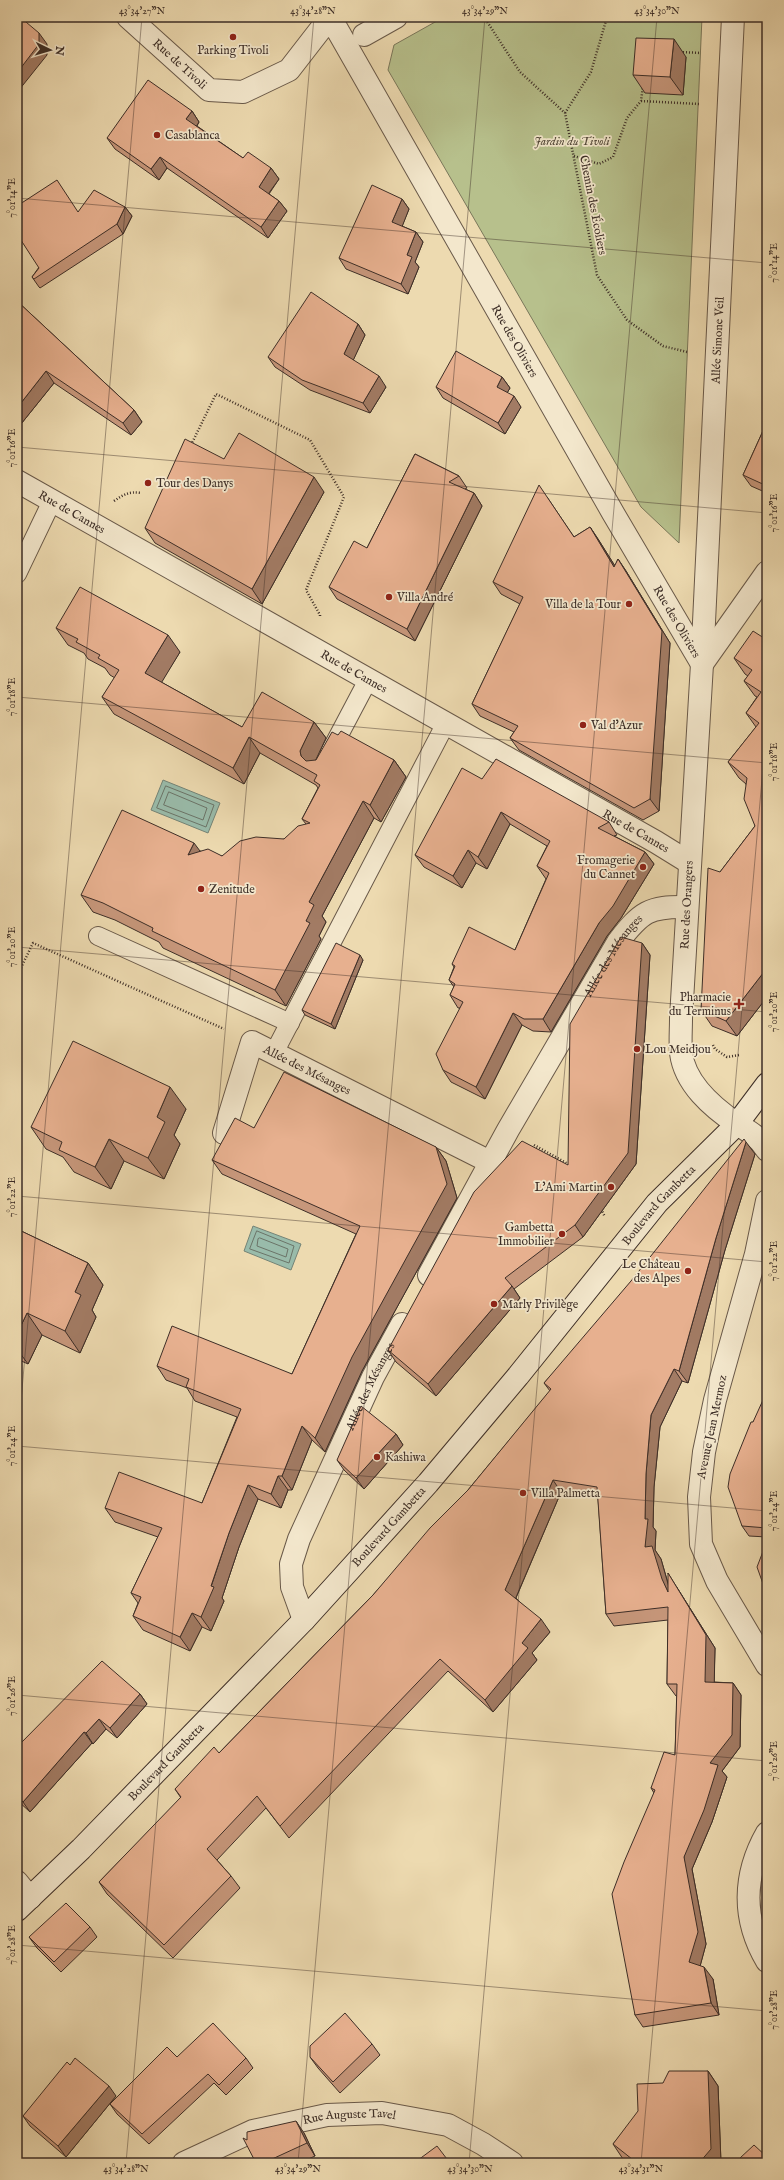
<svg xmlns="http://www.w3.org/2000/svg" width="784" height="2180" font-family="'IM FELL English',serif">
<rect width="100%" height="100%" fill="#eddab0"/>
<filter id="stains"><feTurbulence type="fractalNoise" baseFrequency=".005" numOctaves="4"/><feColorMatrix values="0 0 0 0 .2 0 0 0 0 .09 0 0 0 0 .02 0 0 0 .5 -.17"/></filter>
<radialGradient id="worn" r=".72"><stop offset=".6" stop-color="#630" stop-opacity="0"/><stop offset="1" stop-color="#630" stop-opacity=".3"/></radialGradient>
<!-- green -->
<path fill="#b7c08c" stroke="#7a775a" d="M444,17h258l-23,526 -38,-36 -253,-437 6,-25z"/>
<!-- water -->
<g fill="#9ba" stroke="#748376">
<path d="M163,780l57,23 -12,30 -57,-23z"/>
<path d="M253,1226l48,18 -10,26 -47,-19z"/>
</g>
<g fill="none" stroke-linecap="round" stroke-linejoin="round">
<!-- shore -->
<g stroke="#6b7468" stroke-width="1">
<path d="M166,786l48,19 -8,22 -49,-19z"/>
<path d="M169,792l38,16 -4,12 -39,-15z"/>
<path d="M257,1231l37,15 -5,17 -39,-14z"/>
<path d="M260,1238l28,11 -2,8 -29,-11 1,-7z"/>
</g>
<defs>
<g id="service">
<path d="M17,574l35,-73"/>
<path d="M330,752l38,-72"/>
<path d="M98,936l192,87"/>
<path d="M274,1053l172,-330"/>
</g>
<g id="pedestrian">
<path d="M364,35l32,-18"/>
<path id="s1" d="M702,664l31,-647"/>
</g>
<g id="minor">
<path id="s2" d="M128,17l81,73 34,2 46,-22 31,-40 12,-10"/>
<path id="s3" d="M330,17l283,496 89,151"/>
<path id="s4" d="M17,481l639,361 34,21"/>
<path d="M702,664l-21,354c0,12 -1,24 0,35 4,31 31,54 56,71 13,8 21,12 30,26"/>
<path d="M702,664l65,-92"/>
<path id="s5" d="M224,1133l28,-91 238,120"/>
<path d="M767,1201l-11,53 -41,146 -11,52 -5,45 2,47 16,37 50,84"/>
<path id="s6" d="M429,1275l79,-145 110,-188c23,-30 31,-36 69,-35"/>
<path id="s7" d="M304,1620l-12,-33 -1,-23 8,-25 74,-162 29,-53"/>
<path d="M767,1833c-24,42 -25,86 0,128"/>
<path d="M17,1882l13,16"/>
<path id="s8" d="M184,2163l69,-32 74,-16 55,-2 66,12 35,19 29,19"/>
</g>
<g id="secondary">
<path id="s9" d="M17,1910l64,-61 223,-229 39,-43 85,-94 90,-107 139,-173 80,-79 30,-40"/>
</g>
</defs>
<!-- service casing -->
<use href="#service" stroke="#695949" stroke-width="20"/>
<!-- pedestrian casing -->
<use href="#pedestrian" stroke="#695949" stroke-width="24"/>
<!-- minor casing -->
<use href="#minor" stroke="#695949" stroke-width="24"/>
<!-- secondary casing -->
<use href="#secondary" stroke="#3d2e27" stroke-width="24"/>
<!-- path -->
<g stroke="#3d2e27" stroke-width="2.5" stroke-dasharray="1 2" stroke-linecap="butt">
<path d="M484,17l36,55 45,41 32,162 30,45 36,26 24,6"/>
<path d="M680,52l21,1"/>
<path d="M641,101l58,3"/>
<path d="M565,113l26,-41 16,-55"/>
<path d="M574,156l25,8 14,-7 14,-39 14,-17 2,-15"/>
<path d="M191,445l25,-51 94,46 34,57 -38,93 14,25v2"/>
<path d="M114,501c9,-6 15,-10 27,-8"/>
<path d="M17,976l16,-33 191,86"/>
<path d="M713,1045l2,4 12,8 12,-2"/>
<path d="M534,1145l36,20"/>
<path d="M601,1209l4,8"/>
</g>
<!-- service -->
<use href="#service" stroke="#f3e7cc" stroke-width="18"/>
<!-- pedestrian -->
<use href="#pedestrian" stroke="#f3e7cc" stroke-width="22"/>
<!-- minor -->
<use href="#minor" stroke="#f3e7cc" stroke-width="22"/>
<!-- secondary -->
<use href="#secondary" stroke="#f3e7cc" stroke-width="22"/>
</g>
<!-- wall -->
<g fill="#c7977b" stroke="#3d2e27">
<path d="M686,57l-3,38 -38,-2 -12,-18z"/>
<path d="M192,111l7,11 -2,4 46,32 28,10 8,11 -10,15 10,7 8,10 -19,27 -101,-70 -8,12 -44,-31 -8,-11z"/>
<path d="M402,199l7,10 -7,17 14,6 7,10 -8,20 4,5 -11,27 -62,-25 -7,-11z"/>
<path d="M125,207l7,9 -9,18 -83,54 -1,-1 -7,-10 46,-65z"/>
<path d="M17,301l117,109 8,12 -11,13 -77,-52 -37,46z"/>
<path d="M358,324l7,11 -12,25 33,27 -16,26 -60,-23 -35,-23 -7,-10z"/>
<path d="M502,377l8,11 -3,5 14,14 -16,27 -62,-36 -7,-11z"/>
<path d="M767,422v71l-16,-7 -8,-11z"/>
<path d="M415,454l44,22 8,12 -2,1 9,4 8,13 -67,135 -78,-42 -8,-12 38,-39z"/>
<path d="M224,459l100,33 -62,112 -107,-61 -10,-15z"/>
<path d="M547,497l27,40 16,-10 8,12 17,27 3,-7 8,12 44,72 -11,168 -16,9 -124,-70 -9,-12 4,-6 -34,-16 -8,-12 48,-100 -19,-10 -8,-12z"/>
<path d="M56,628l124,24 -19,30 81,45 72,-5 12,16 -11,22 23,-25 56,25 12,17 -25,45 -7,-4 -52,98 4,6 -7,14 2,3 -35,67 -123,-58 -4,-6 -44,-22 -22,-8 -12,-17 119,-44 22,5 62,-17 22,-15 -4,-5 16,-31 -2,-3 -56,-32 -16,31 -130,-70 -12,-17 13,-19 -5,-3 -5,-7 -17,-9 -4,-6 -16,-8z"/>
<path d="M767,640v357l-30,39 -25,-10 -11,-16 19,-138 35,-46 -9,-42 -7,-6 -11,-16 28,-35 -10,-14 11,-16 -2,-1 -11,-15 4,-5 -3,-2 -11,-16z"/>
<path d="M482,779l127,43 8,13 -3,1 31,16 9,12 -33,54 -14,18 -56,96 -18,-1 -11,-6 -37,74 -34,-17 -8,-12 17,-62h-2l-8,-13 4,-8 -5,-7 5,-13 -2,-3 63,-14 31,-71 -9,-13 10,-20 -37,-22 -23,45 -11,-6 -14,25 -38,-21 -9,-12z"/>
<path d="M642,943l8,12 -14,209 -53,73 -69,52 6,9 -84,98 -40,-34 -8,-12 180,-185z"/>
<path d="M363,960l-28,69 -30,-14 -3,-5z"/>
<path d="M186,1109l-12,26 6,9 -16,35 -40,-18 -13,28 -37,-17 -11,-15 -17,-8 -15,-22z"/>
<path d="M254,1128l182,19 10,14 11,37 -95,173 -37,81 -13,-12 -20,50h-4l-7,18 -23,-9 -19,48 -17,51 2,3 -13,30 -9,-4 -12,24 -47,-21 -10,-14 5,-13 -7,-10 27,-56 -43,-15 -10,-14 97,-5 35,-86 -42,-16 -8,-13 -21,-8 -9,-14 135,8 64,-140 -134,-60 -10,-14z"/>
<path d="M755,1154l-30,96 -37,133 -6,-2 -22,46 -6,60 -1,40 3,4 -1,19 6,9 7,24 8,3 39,62 -1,34 19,1 8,12 -1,52 -18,24 5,6 -15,45 -20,47 14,75 -6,22 13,13 6,36 -76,12 -8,-12 19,-222 -3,-5 24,-33 2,-59h-1l-9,-12 1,-64 -54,6 -8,-12 -8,-116 -37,-6 -45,106 34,34 -18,21 5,7 -44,52 -45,-41 -159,167 -23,-30 -49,52 14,16 9,12 -67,70 -66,-64 -8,-12 82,-84 -6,-9 44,-36 154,-158 95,-105 82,-99 -6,-8z"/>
<path d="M17,1229l71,34 15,22 -11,25 4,7 -16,36 -38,-18 -14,29 -11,-5z"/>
<path d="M767,1402v135l-18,-1 -7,-10 11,-104z"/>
<path d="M396,1434l7,11 -39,44 -20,-19 -7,-10z"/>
<path d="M140,1694l7,10 -30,34 -11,-9 -13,15 -1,-1 -62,69 -13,-12v-53z"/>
<path d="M90,1927l7,10 -36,35 -24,-24 -8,-11z"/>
<path d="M372,2044l8,11 -40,38 -22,-25 -8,-11z"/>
<path d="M177,2057l69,1 7,10 -27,27 -12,-12 -65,61 -32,-30 -7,-10z"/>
<path d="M70,2065l46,31 -50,61 -36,-31 -7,-10z"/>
<path d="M708,2071l10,15 3,77h-93l-5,-4 -10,-15 50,-61z"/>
<path d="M304,2133l11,23 -15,7h-44l-9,-23z"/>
</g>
<!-- shaded-wall -->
<g fill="#a27b64" stroke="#3d2e27">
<path d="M39,33l8,11v11l-28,35 -2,-3v-14z"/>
<path d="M674,39l12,18 -3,38 -13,-18z"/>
<path d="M192,111l7,11 -5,8 -8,-11z"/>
<path d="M160,157l7,11 -8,12 -8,-11z"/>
<path d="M271,168l8,11 -13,18 -7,-10z"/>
<path d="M402,199l7,10 -9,23 -8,-10z"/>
<path d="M279,201l8,10 -19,27 -7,-11z"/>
<path d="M125,207l7,9 -9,18 -6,-10z"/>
<path d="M416,232l7,10 -8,20 4,5 -11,27 -7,-10 6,-29z"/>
<path d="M358,324l7,11 -14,30 -7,-11z"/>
<path d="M46,371l8,12 -37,46v-21z"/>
<path d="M379,376l7,11 -16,26 -7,-10z"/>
<path d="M502,377l8,11 -6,10 -7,-11z"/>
<path d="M514,396l7,11 -16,27 -7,-11z"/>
<path d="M134,410l8,12 -11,13 -8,-12z"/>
<path d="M314,477l10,15 -62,112 -10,-15z"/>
<path d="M474,493l8,13 -67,135 -8,-12z"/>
<path d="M590,527l8,12 25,40 -9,-12z"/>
<path d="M618,559l8,12 44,72 -11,168 -9,-12z"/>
<path d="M168,635l12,17 -23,38 -12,-17z"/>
<path d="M314,722l12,16 -14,30 1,5 -12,-17 -1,-5z"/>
<path d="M249,737l11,16 -16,31 -11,-16z"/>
<path d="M394,760l12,17 -25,45 -11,-17z"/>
<path d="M363,801l11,17 -52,98 4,6 -7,14 2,3 -35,67 -11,-16 31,-69 3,-19z"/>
<path d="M501,812l9,12 -23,45 -9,-12z"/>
<path d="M194,843l12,16 -18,-4z"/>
<path d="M468,850l8,13 -14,25 -9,-12z"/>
<path d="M645,852l9,12 -33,54 -14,18 -56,96 -8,-13 56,-96z"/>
<path d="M642,943l8,12 -14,209 -53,73 -8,-12z"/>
<path d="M360,955l3,5 -28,69 -4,-5z"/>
<path d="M767,968v29l-30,39 -11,-15z"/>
<path d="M513,1013l9,12 -37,74 -9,-12z"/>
<path d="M170,1087l16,22 -12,26 6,9 -16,35 -16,-21 9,-41z"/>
<path d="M109,1139l15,22 -13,28 -16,-22z"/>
<path d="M746,1142l9,12 -30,96 -37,133 -9,-12 37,-133z"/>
<path d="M436,1147l10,14 11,37 -95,173 -37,81 -10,-14z"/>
<path d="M88,1263l15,22 -11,25 4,7 -16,36 -15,-22 10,-39z"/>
<path d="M512,1286l8,12 -84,98 -8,-12z"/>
<path d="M27,1313l15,22 -14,29 -11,-15v-15z"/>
<path d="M674,1369l8,12 -22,46 -6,60 -1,40 3,4 -1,19 6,9 9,32 -2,1 -23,-45v-28l1,-45 5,-59z"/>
<path d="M302,1426l10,14 -20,50 -10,-14z"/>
<path d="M396,1434l7,11 -39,44 -8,-11z"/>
<path d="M17,1454l3,5 -3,6z"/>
<path d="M278,1476l10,14 -7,18 -10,-14z"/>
<path d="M553,1480l8,12 -47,110 -9,-12z"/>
<path d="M248,1485l10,14 -19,48 -17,51 2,3 -13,30 -10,-14 28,-84z"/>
<path d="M668,1573l8,13 39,62 -1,46 -9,-12z"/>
<path d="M192,1613l10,14 -12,24 -10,-14z"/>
<path d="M541,1619l9,13 -18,21 5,7 -44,52 -8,-12 37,-57z"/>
<path d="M733,1683l8,12 -1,52 -18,24 5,6 -15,45 -20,47 14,75 -8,30 -9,-12 -5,-105z"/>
<path d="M140,1694l7,10 -30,34 -7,-10z"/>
<path d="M99,1719l7,10 -13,15 -7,-11z"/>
<path d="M84,1732l8,11 -62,69 -7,-10z"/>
<path d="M704,1967l9,12 6,36 -8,-12z"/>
<path d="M708,2071l10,15 3,77h-22z"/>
<path d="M109,2086l7,10 -50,61 -8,-11z"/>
<path d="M296,2121l8,12 11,23 -8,-13z"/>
</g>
<!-- building -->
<g fill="#e7b08f" stroke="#3d2e27">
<path d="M17,17h3l19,16v11l-22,29z"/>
<path d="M636,38l38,1 -4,38 -37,-2z"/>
<path d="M148,80l44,31 -6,8 57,39 5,-6 23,16 -12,19 20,14 -18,26 -101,-70 -9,12 -44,-31z"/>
<path d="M57,180l21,32 16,-22 31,17 -8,17 -83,55 -2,-2 7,-9 -22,-34v-28z"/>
<path d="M372,185l30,14 -10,23 24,10 -9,23 5,2 -11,27 -62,-26z"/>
<path d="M311,292l47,32 -14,30 35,22 -16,27 -61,-23 -34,-23z"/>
<path d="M17,301l117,109 -11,13 -77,-52 -29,37z"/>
<path d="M456,351l46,26 -5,10 17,9 -16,27 -62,-36z"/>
<path d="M767,422v64l-24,-11z"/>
<path d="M239,433l75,44 -62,112 -107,-61 40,-89 39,20z"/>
<path d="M415,454l44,22 -10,6 25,11 -67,136 -78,-42 25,-46 13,7z"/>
<path d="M539,485l35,52 16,-10 24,40 4,-8 44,72 -12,168 -16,9 -124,-70 8,-12 -46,-22 51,-107 -30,-15z"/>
<path d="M80,587l88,48 -23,38 97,54 20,-35 52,30 -14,29 1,5 5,5 10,-1 16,-28 6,3 3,-4 53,29 -24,45 -7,-4 -54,101 5,3 -8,16 4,2 -35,67 -123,-59 1,-3 -50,-25 -22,-8 41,-85 72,33 -6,12 20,-6 14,7 18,-15 16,-4 28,2 14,-13 12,-3 -8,-4 18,-34 -6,-4 3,-6 -68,-38 -16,31 -131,-71 17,-27 -21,-12 2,-3 -24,-13 2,-3 -22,-11z"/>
<path d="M753,631l14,9v328l-41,53 -25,-11 7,-142 12,4 35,-46 -11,-27 3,-21 -19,-16 31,-39 -13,-10 15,-21 -17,-11 8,-11 -18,-12z"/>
<path d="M496,759l113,63 -11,6 47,24 -32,54 -14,17 -56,96h-19l-11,-6 -37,74 -33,-17 -7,-16 27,-52 -13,-7 5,-11 -6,-4 6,-14 -3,-2 17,-37 46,23 34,-77 -12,-7 13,-25 -49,-29 -23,45 -10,-7 -15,26 -38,-21 47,-87 20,11z"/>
<path d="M621,937l21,6 -14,210 -53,72 -70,53 7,8 -84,98 -40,-34 86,-158 48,-51 46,24 2,-141z"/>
<path d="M336,943l24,12 -29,69 -29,-14z"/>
<path d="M73,1041l97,46 -13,30 8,5 -17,36 -39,-19 -14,28 -36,-17 3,-8 -31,-15z"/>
<path d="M284,1072l152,75 11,37 -95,173 -37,81 -13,-12 -20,50h-4l-7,18 -23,-9 -19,48 -18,53 3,1 -13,30 -9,-4 -12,24 -47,-21 8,-19 -10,-4 31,-65 -57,-20 14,-36 83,31 39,-94 -55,-22 3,-8 -32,-13 15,-40 120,48 68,-148 -148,-66 23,-42 19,10z"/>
<path d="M744,1139l2,3 -30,96 -37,133 -5,-2 -23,46 -5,59 -1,45h3l-3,28 7,-1 10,33 6,13v-19l38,62 -1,47 28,1 -1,52 -22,28 8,2 -14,45 -20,47 14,75 -9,30 15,5 7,36 -76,12 -23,-121 12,-32 31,-72 -4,-2 13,-36 11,3 2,-71h-10l1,-77 -62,7 -9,-127 -44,-7 -48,110 36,29 -19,24 6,5 -43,52 -45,-41 -160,167 -23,-30 -50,53 24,27 -67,69 -65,-63 82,-85 -6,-8 39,-42 5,6 154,-158 57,-67 38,-38 83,-101 -7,-6 87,-102z"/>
<path d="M17,1229l71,34 -13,29 6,3 -16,36 -38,-18 -10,21z"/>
<path d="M763,1400l4,2v126l-25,-2 -14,-39 2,-13 21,-52h2z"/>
<path d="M361,1406l35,28 -40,44 -19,-18z"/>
<path d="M767,1541v54l-10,-28z"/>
<path d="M102,1661l38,33 -30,34 -11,-9 -13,14 -2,-1 -61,70 -6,-6v-49z"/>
<path d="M66,1903l24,24 -36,35 -25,-25z"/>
<path d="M345,2013l27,31 -39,38 -23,-25v-11z"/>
<path d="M213,2023l33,35 -27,27 -11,-11 -66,60 -32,-30 57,-57 10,10z"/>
<path d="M75,2058l34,28 -51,60 -35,-30 44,-54 3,3z"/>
<path d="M669,2071h39l3,78 -12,14h-62l-24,-19 25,-33 -1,-27 26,-1z"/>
<path d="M296,2121l11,22 -37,17 4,3h-18l-13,-25 4,2v-8z"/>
<path d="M754,2145l13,12v6h-23l-4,-5z"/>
<path d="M437,2146l13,17h-36z"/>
</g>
<!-- ticks -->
<path fill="none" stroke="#3d2e27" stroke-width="1" stroke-opacity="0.45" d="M17,198l750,65M17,447l750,66M17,697l750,66M17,947l750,65M17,1196l750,66M17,1446l750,65M17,1447l125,-1430M17,1695l750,66M17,1945l750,66M126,2163l188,-2146M298,2163l187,-2146M469,2163l188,-2146M641,2163l126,-1441"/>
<!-- markers -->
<g fill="#8f2418" stroke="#f3e7cc" stroke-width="1.5">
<circle cx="233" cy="37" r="4"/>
<circle cx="157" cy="135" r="4"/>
<circle cx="148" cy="483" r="4"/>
<circle cx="389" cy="597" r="4"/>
<circle cx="629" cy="604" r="4"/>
<circle cx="583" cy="725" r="4"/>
<circle cx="643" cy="867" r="4"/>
<circle cx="201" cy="889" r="4"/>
<path d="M737 998h4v4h4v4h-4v4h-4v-4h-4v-4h4z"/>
<circle cx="637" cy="1049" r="4"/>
<circle cx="611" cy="1187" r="4"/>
<circle cx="562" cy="1234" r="4"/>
<circle cx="688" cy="1271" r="4"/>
<circle cx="494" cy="1304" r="4"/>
<circle cx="377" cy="1457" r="4"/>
<circle cx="523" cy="1493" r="4"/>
</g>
<g text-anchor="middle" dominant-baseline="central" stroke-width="3.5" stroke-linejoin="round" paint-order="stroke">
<!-- poi labels -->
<g font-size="12" fill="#3d2e27" stroke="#f3e7cc" text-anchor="start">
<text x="233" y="50" text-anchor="middle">Parking Tivoli</text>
<text x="165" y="135">Casablanca</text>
<text x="156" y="483">Tour des Danys</text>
<text x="397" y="597">Villa André</text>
<text x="621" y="604" text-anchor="end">Villa de la Tour</text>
<text x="591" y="725">Val d'Azur</text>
<text x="635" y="860" text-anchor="end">Fromagerie<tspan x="635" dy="14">du Cannet</tspan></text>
<text x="209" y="889">Zenitude</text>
<text x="731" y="997" text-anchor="end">Pharmacie<tspan x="731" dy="14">du Terminus</tspan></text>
<text x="645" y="1049">Lou Meidjou</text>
<text x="603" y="1187" text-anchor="end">L'Ami Martin</text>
<text x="554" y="1227" text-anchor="end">Gambetta<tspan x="554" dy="14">Immobilier</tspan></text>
<text x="680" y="1264" text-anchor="end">Le Château<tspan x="680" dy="14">des Alpes</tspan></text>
<text x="502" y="1304">Marly Privilège</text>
<text x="385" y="1457">Kashiwa</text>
<text x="531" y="1493">Villa Palmetta</text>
</g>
<!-- street labels -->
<g font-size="12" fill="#3d2e27" stroke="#f3e7cc">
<text stroke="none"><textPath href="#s2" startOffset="70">Rue de Tivoli</textPath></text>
<text transform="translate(593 205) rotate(79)">Chemin des Écoliers</text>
<text stroke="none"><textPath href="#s3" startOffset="373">Rue des Oliviers</textPath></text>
<text stroke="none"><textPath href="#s1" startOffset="324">Allée Simone Veil</textPath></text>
<text stroke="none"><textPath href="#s4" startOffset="63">Rue de Cannes</textPath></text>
<text stroke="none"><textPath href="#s3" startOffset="697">Rue des Oliviers</textPath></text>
<text stroke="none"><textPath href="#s4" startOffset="387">Rue de Cannes</textPath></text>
<text stroke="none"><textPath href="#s4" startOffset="711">Rue de Cannes</textPath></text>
<text transform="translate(687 905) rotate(-87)">Rue des Orangers</text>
<text stroke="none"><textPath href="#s6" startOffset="369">Allée des Mésanges</textPath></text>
<text stroke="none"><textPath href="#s5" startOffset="157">Allée des Mésanges</textPath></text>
<text stroke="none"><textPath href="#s9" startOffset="954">Boulevard Gambetta</textPath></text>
<text stroke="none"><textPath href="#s7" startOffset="253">Allée des Mésanges</textPath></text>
<text transform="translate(712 1427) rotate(-78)">Avenue Jean Mermoz</text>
<text stroke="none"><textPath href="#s9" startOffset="534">Boulevard Gambetta</textPath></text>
<text stroke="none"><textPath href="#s9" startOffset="210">Boulevard Gambetta</textPath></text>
<text stroke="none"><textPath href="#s8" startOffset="174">Rue Auguste Tavel</textPath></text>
</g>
<!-- park labels -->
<g font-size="12" font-style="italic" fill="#554b3b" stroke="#f3e7cc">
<text x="572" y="141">Jardin du Tivoli</text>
</g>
</g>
<!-- margin -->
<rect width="784" height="2180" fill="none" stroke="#eddab0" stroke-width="44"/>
<!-- north arrow -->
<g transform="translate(50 50) rotate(95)" stroke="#f3e7cc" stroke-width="3" paint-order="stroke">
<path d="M0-3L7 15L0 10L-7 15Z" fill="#3d2e27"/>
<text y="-6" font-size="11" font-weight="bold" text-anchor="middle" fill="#3d2e27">N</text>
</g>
<rect x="22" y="22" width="740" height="2136" fill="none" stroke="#3d2e27" stroke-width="1.5"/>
<g font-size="10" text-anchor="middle" fill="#3d2e27">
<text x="142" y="14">43°34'27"N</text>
<text x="313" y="14">43°34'28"N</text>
<text x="485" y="14">43°34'29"N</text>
<text x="657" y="14">43°34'30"N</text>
<text transform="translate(11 198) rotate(-90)" y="4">7°01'14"E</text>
<text transform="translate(773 263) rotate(-90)" y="4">7°01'14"E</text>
<text transform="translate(11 448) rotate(-90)" y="4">7°01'16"E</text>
<text transform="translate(773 513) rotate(-90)" y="4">7°01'16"E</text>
<text transform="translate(11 697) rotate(-90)" y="4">7°01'18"E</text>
<text transform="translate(773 762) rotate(-90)" y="4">7°01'18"E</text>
<text transform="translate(11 947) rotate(-90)" y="4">7°01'20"E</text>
<text transform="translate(773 1012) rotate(-90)" y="4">7°01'20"E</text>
<text transform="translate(11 1197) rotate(-90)" y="4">7°01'22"E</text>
<text transform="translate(773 1261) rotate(-90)" y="4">7°01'22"E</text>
<text transform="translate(11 1446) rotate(-90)" y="4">7°01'24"E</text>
<text transform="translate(773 1511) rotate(-90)" y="4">7°01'24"E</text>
<text transform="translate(11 1696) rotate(-90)" y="4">7°01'26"E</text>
<text transform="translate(773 1761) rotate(-90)" y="4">7°01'26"E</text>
<text transform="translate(11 1945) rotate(-90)" y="4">7°01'28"E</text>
<text transform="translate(773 2010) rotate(-90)" y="4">7°01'28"E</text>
<text x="126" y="2172">43°34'28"N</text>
<text x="298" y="2172">43°34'29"N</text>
<text x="470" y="2172">43°34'30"N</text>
<text x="641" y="2172">43°34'31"N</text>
</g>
<rect width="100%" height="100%" filter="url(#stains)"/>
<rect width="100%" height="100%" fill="url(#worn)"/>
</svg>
